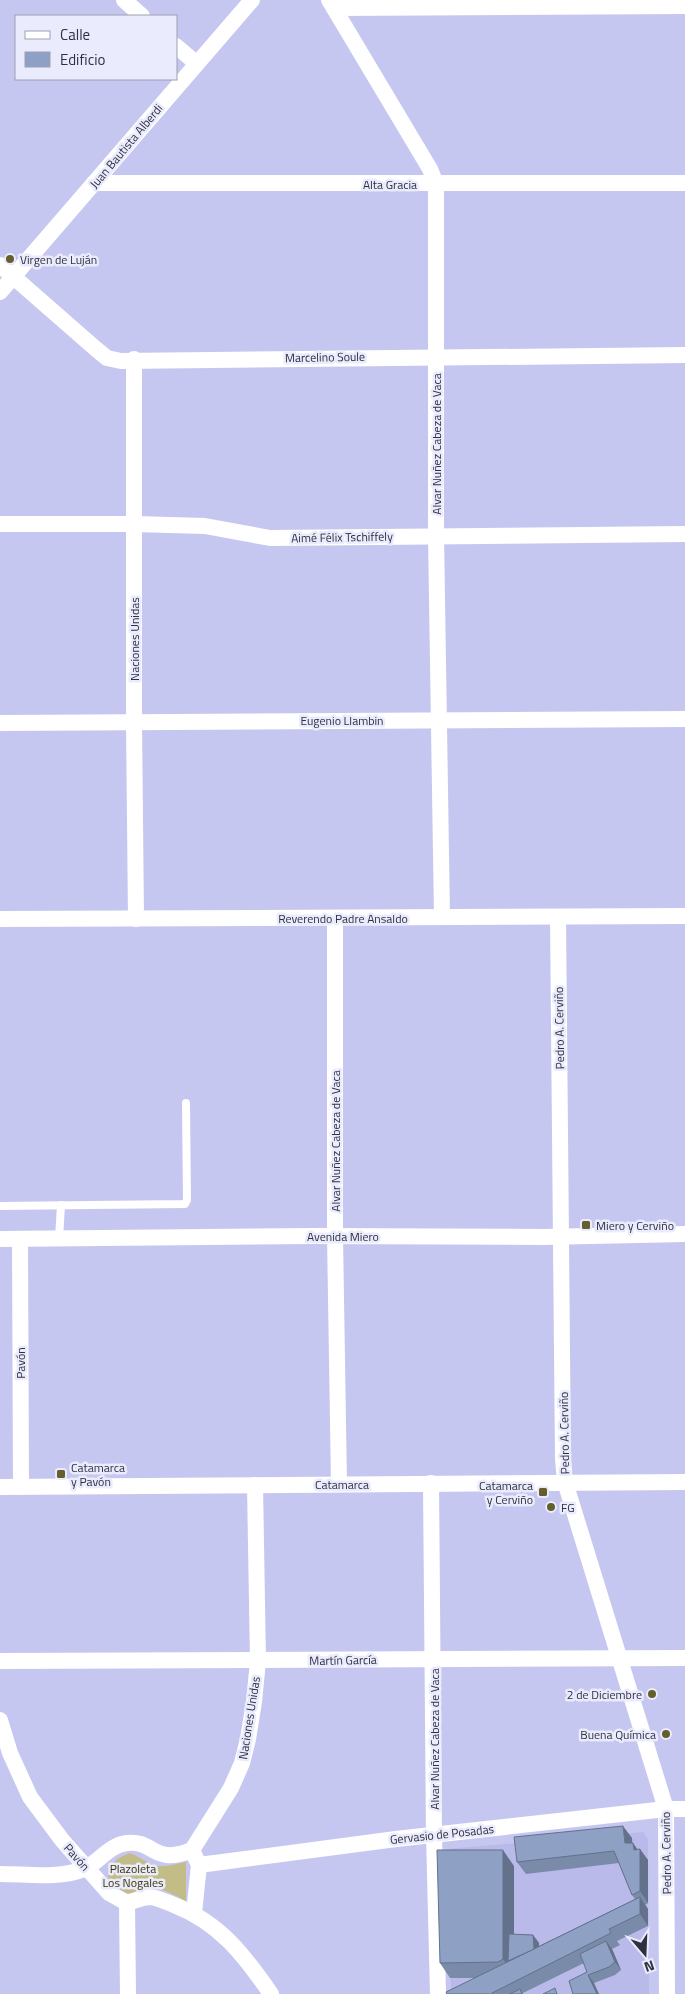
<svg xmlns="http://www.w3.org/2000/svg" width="685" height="1994" font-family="'Titillium Web',sans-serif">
<rect width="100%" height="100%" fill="#c6c7f1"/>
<!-- built -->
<path fill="#b9baea" d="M643,1832l5,7 1,155h-198l-4,-145z"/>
<!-- green -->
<path fill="#c2bd87" d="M130,1853c8,3 13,7 21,11 11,5 24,0 35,-2v39c-10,-5 -23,-13 -34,-13 -5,0 -10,5 -15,6 -13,2 -22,-8 -29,-17 4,-15 8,-19 22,-24z"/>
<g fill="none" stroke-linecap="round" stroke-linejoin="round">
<!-- lane -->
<g stroke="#fff" stroke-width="8">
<path d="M0,1206l185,-2 2,-4 -1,-97"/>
<path d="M59,1239l2,-34"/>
</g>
<!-- street -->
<g stroke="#fff" stroke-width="16">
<path d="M124,0l18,16"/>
<path d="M329,0l101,169 6,15v351l6,382"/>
<path d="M334,8l351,-2"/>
<path d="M176,46l20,17"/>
<path d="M94,183h591"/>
<path d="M0,265l96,84 11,9 14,3 564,-6"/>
<path d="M0,292l252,-292"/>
<path d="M134,359v363l2,197"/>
<path d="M0,524h134l71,2 65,12 415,-4"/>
<path d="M0,723l685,-4"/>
<path d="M558,917l5,542 2,23 101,327 1,185"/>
<path d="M335,918v318l4,248"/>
<path d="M0,919l685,-3"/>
<path d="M0,1239l312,-3 231,1 142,-3"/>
<path d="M20,1239l1,248"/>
<path d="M431,1483l3,351 4,160"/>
<path d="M0,1487l685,-5"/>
<path d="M0,1661l685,-3"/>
<path d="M0,1720l10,33 20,44 32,43 47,53 18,10"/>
<path d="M199,1865l197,-26 270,-30h19"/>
<path d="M0,1874c27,0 59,5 84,-5 15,-7 25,-24 43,-26 28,-3 26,23 65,7"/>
<path d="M127,1903c6,-2 14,-5 22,-6 8,0 17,5 25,8 46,18 70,50 97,89"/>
<path d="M127,1903l1,91"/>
<path d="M194,1913l5,-48 -7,-15 39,-62 11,-25 6,-24 6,-37 4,-41 -3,-176"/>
</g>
</g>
<!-- wall -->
<path fill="#7a8aa9" d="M632,1838v5h1l4,6 11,11v43l-3,2 3,4v17l-31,15 3,4 -8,4 9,21 -6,5 -21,8 -21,11 14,-22 -3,-9 -61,30v1h-76l28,-16h-25l-10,-15 74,-97v68l19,1 6,8v3l96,-47 -3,-4 -13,-32 -93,11 -9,-12z"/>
<!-- shaded-wall -->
<g fill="#63718a">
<path d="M623,1826l9,12 1,17 -8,-12z"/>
<path d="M633,1843l7,10v-4l8,11v43l-8,-12z"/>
<path d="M503,1850l11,16v98l-6,2 -5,-7z"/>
<path d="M640,1897l8,12v17l-8,-12z"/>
<path d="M533,1935l6,8v19l-5,-8z"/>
<path d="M606,1941l6,8 9,21 -6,-8z"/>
<path d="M588,1975l6,8 5,11h-2z"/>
</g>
<!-- building -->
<g fill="#8ea1c5" stroke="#63718a">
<path d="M623,1826l2,17h8l1,7 6,-1v42l-8,4 -18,-44 -97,11 -3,-25z"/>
<path d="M437,1850h66v109l-5,3 -58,1z"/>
<path d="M640,1897v17l-31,15 2,4 -119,60 1,1h-46l-1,-2z"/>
<path d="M509,1934l24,1 1,14 -26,12z"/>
<path d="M606,1941l9,21 -6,5 -21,8 9,19h-24l-4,-13 18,-9 -7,-18z"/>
<path d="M555,1988l2,6h-14z"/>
<path d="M520,1989l2,5h-12z"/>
</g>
<!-- markers -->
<g fill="#645f2c" stroke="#eaebfc" stroke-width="2">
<circle cx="10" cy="259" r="5"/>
<rect x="581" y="1220" width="10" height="10" rx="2.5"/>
<rect x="56" y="1469" width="10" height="10" rx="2.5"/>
<rect x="538" y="1487" width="10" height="10" rx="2.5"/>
<circle cx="551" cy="1507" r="5"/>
<circle cx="652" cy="1694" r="5"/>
<circle cx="666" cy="1734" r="5"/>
</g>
<g text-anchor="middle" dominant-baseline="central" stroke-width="5" stroke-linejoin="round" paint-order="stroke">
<!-- street labels -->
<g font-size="12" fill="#2f3040" stroke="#eaebfc">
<text transform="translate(126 146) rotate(-50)">Juan Bautista Alberdi</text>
<text x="390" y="184">Alta Gracia</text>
<text transform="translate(325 357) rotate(-1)">Marcelino Soule</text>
<text transform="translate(436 444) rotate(-90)">Alvar Nuñez Cabeza de Vaca</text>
<text transform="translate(342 537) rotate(-1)">Aimé Félix Tschiffely</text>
<text transform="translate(134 639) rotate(-90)">Naciones Unidas</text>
<text x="342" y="720">Eugenio Llambin</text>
<text x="343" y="918">Reverendo Padre Ansaldo</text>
<text transform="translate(559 1028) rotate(-91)">Pedro A. Cerviño</text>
<text transform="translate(335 1141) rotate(-90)">Alvar Nuñez Cabeza de Vaca</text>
<text x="343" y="1236">Avenida Miero</text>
<text transform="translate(20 1363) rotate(-90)">Pavón</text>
<text transform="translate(564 1433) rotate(-91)">Pedro A. Cerviño</text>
<text x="342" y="1484">Catamarca</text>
<text transform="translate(343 1660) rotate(-1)">Martín García</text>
<text transform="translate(249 1718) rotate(-81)">Naciones Unidas</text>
<text transform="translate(434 1739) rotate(-90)">Alvar Nuñez Cabeza de Vaca</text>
<text transform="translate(442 1834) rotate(-6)">Gervasio de Posadas</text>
<text transform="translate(666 1853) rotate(-91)">Pedro A. Cerviño</text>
<text transform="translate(77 1857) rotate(48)">Pavón</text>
</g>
<!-- poi labels -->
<g font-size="12" fill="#2f3040" stroke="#eaebfc" text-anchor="start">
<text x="20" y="259">Virgen de Luján</text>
<text x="596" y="1225">Miero y Cerviño</text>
<text x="71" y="1467">Catamarca<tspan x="71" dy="14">y Pavón</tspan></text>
<text x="533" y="1485" text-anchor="end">Catamarca<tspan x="533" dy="14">y Cerviño</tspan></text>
<text x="561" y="1507">FG</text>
<text x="642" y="1694" text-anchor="end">2 de Diciembre</text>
<text x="656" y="1734" text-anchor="end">Buena Química</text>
</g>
<!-- park labels -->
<g font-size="12" fill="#3a3500" stroke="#eaebfc">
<text x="133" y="1868">Plazoleta<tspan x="133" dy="14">Los Nogales</tspan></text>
</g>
</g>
<!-- legend -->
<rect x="15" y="15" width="162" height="65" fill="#eaebfc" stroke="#9fa0b1"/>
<rect x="25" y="31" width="25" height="8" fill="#ffffff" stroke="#9fa0b1"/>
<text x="60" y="40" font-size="15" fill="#2f3040">Calle</text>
<rect x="25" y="52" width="25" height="15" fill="#8ea1c5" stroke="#9fa0b1"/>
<text x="60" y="65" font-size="15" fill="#2f3040">Edificio</text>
<!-- north arrow -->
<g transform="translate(645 1954) rotate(161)" stroke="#eaebfc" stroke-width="4" paint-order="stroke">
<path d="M0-4L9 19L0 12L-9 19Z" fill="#2f3040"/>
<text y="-8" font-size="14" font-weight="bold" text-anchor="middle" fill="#2f3040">N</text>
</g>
</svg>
